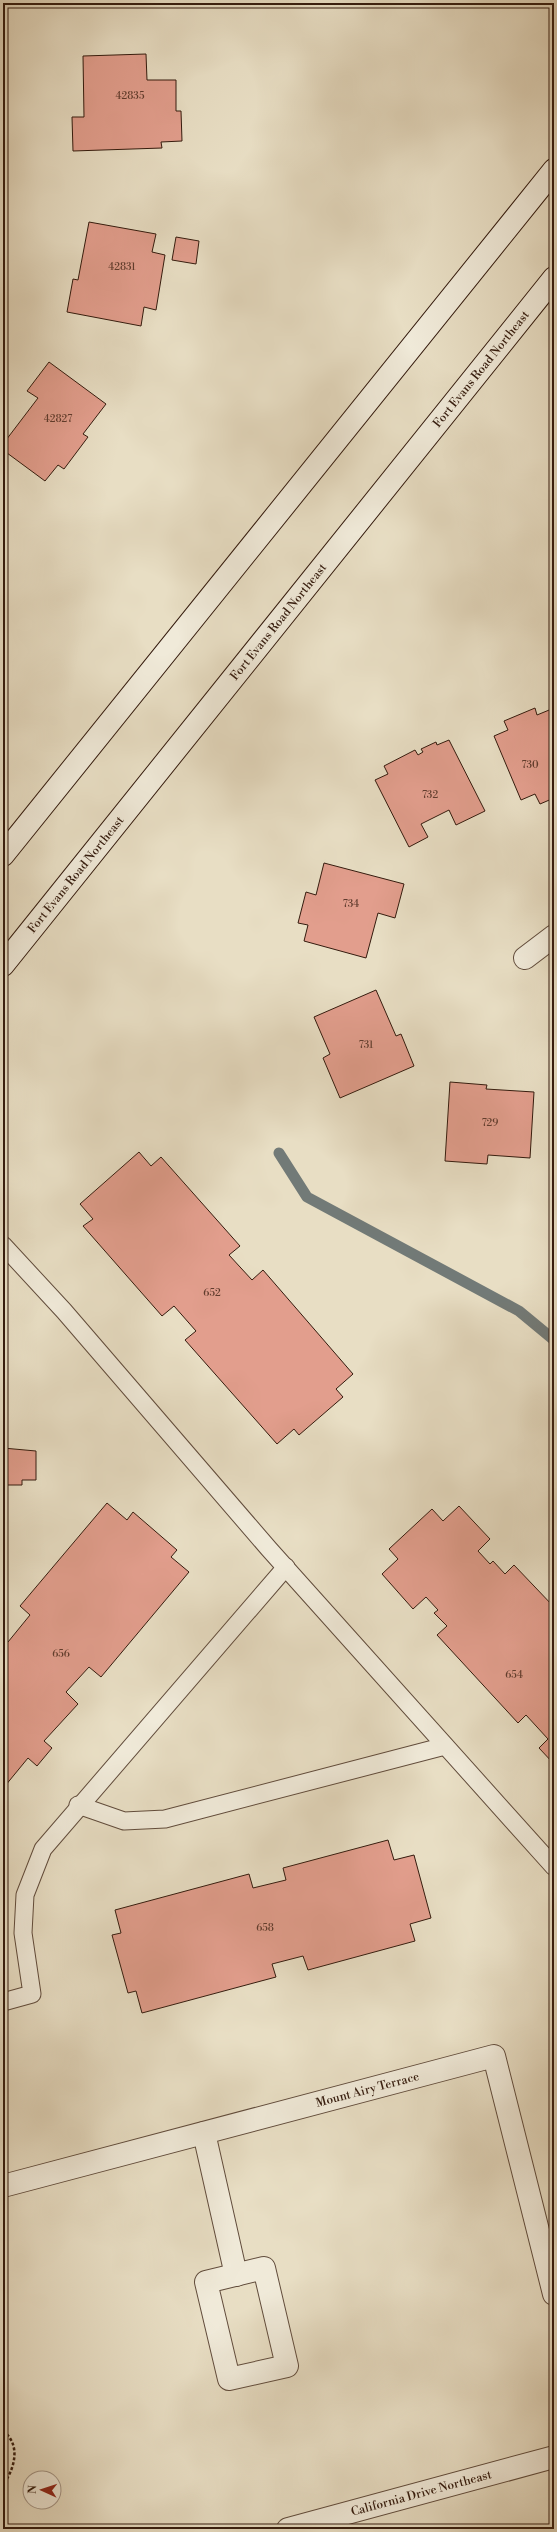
<svg xmlns="http://www.w3.org/2000/svg" width="557" height="2532" font-family="'Libre Bodoni',serif">
<rect width="100%" height="100%" fill="#e8dec4"/>
<filter id="stains"><feTurbulence type="fractalNoise" baseFrequency=".005" numOctaves="4"/><feColorMatrix values="0 0 0 0 .2 0 0 0 0 .09 0 0 0 0 .02 0 0 0 .5 -.17"/></filter>
<radialGradient id="worn" r=".72"><stop offset=".6" stop-color="#630" stop-opacity="0"/><stop offset="1" stop-color="#630" stop-opacity=".3"/></radialGradient>
<g fill="none" stroke-linecap="round" stroke-linejoin="round">
<!-- stream -->
<path stroke="#727a77" stroke-width="11" d="M279,1153l28,44 212,114 35,29"/>
</g>
<!-- building -->
<g fill="#e29e8d" stroke="#341b0e">
<path d="M146,54l1,26h29v31h5l1,30 -21,1 1,6 -89,3 -1,-34h12l-1,-61z"/>
<path d="M89,222l67,12 -4,18 13,3 -9,55 -12,-3 -3,19 -74,-14 6,-33 5,1z"/>
<path d="M176,237l23,4 -3,23 -24,-4z"/>
<path d="M49,362l57,42 -23,30 5,3 -24,32 -6,-4 -13,16 -42,-31v-6l35,-46 -11,-7z"/>
<path d="M535,708l2,7 17,-7v90l-14,6 -5,-10 -14,6 -27,-64 14,-6 -4,-9z"/>
<path d="M449,740l36,71 -29,14 -7,-15 -28,14 7,13 -19,10 -34,-67 13,-6 -4,-8 31,-16 3,5 5,-3 -2,-3 15,-7 1,3z"/>
<path d="M324,863l80,21 -9,34 -17,-5 -12,45 -62,-17 4,-16 -10,-2 8,-31 10,3z"/>
<path d="M376,990l20,46 5,-2 13,32 -74,32 -17,-40 7,-4 -16,-37z"/>
<path d="M450,1082l37,3 -1,4 48,3 -4,66 -42,-3 -1,9 -42,-3z"/>
<path d="M139,1152l12,14 10,-9 79,89 -11,9 23,25 11,-10 90,104 -17,15 7,8 -44,38 -5,-6 -17,15 -92,-104 11,-9 -22,-25 -12,10 -79,-90 10,-7 -13,-15z"/>
<path d="M3,1448l33,3v29h-14v5h-18l-1,5z"/>
<path d="M107,1503l20,17 6,-8 44,38 -6,7 18,15 -88,105 -12,-10 -23,25 12,12 -34,37 8,7 -15,18 -9,-8 -23,28 -2,-3v-146l5,5 22,-27 -10,-9z"/>
<path d="M459,1506l31,33 -12,12 12,13 3,-3 12,13 9,-9 40,42v157l-15,-16 9,-9 -22,-24 -8,8 -81,-88 10,-9 -13,-13 4,-3 -12,-13 -13,12 -31,-35 16,-15 -9,-10 43,-40 11,12z"/>
<path d="M388,1840l6,20 20,-5 17,63 -21,6 5,17 -107,29 -5,-14 -31,8 4,13 -134,36 -6,-22 -8,2 -16,-58 9,-2 -6,-23 134,-36 4,14 33,-8 -3,-12z"/>
</g>
<g fill="none" stroke-linecap="round" stroke-linejoin="round">
<defs>
<g id="service">
<path d="M3,1245l61,66 205,238 285,318"/>
<path d="M78,1805l46,16 41,-2 280,-73"/>
<path d="M3,2002l29,-8 -9,-61 2,-38 18,-46 243,-282"/>
</g>
<g id="minor">
<path d="M525,958l29,-22"/>
<path d="M204,2133l32,142"/>
<path id="s1" d="M3,2186l491,-130 60,238"/>
<path d="M264,2268l23,98 -58,13 -23,-97z"/>
<path id="s2" d="M288,2529l266,-72"/>
</g>
<g id="secondary">
<path d="M3,855l551,-685"/>
<path id="s3" d="M3,965l551,-687"/>
</g>
</defs>
<!-- service casing -->
<use href="#service" stroke="#614c3c" stroke-width="19"/>
<!-- minor casing -->
<use href="#minor" stroke="#614c3c" stroke-width="24"/>
<!-- secondary casing -->
<use href="#secondary" stroke="#341b0e" stroke-width="24"/>
<!-- path -->
<path stroke="#341b0e" stroke-width="2.5" stroke-dasharray="3 2" stroke-linecap="butt" d="M3,2431c19,14 11,39 0,54"/>
<!-- service -->
<use href="#service" stroke="#f0ead9" stroke-width="17"/>
<!-- minor -->
<use href="#minor" stroke="#f0ead9" stroke-width="22"/>
<!-- secondary -->
<use href="#secondary" stroke="#f0ead9" stroke-width="22"/>
</g>
<g text-anchor="middle" dominant-baseline="central" stroke-width="3.5" stroke-linejoin="round" paint-order="stroke">
<!-- number labels -->
<g font-size="10" fill="#603c2e">
<text x="130" y="96">42835</text>
<text x="122" y="267">42831</text>
<text x="58" y="419">42827</text>
<text x="530" y="765">730</text>
<text x="430" y="795">732</text>
<text x="351" y="904">734</text>
<text x="366" y="1045">731</text>
<text x="490" y="1123">729</text>
<text x="212" y="1293">652</text>
<text x="61" y="1654">656</text>
<text x="514" y="1675">654</text>
<text x="265" y="1928">658</text>
</g>
<!-- street labels -->
<g font-size="12" fill="#341b0e" stroke="#f0ead9">
<text stroke="none"><textPath href="#s3" startOffset="764">Fort Evans Road Northeast</textPath></text>
<text stroke="none"><textPath href="#s3" startOffset="440">Fort Evans Road Northeast</textPath></text>
<text stroke="none"><textPath href="#s3" startOffset="116">Fort Evans Road Northeast</textPath></text>
<text stroke="none"><textPath href="#s1" startOffset="377">Mount Airy Terrace</textPath></text>
<text stroke="none"><textPath href="#s2" startOffset="138">California Drive Northeast</textPath></text>
</g>
</g>
<!-- margin -->
<rect width="557" height="2532" fill="none" stroke="#e8dec4" stroke-width="16"/>
<rect x="4" y="4" width="549" height="2524" fill="none" stroke="#341b0e" stroke-width="2"/>
<rect x="8" y="8" width="541" height="2516" fill="none" stroke="#341b0e"/>
<!-- north arrow -->
<g transform="translate(42 2490) rotate(273)"><circle r="19" fill="#f0ead9" stroke="#a59788"/>
<path d="M0-3L7 15L0 10L-7 15Z" fill="#8f2418"/>
<text y="-6" font-size="11" font-weight="bold" text-anchor="middle" fill="#341b0e">N</text>
</g>
<rect width="100%" height="100%" filter="url(#stains)"/>
<rect width="100%" height="100%" fill="url(#worn)"/>
</svg>
